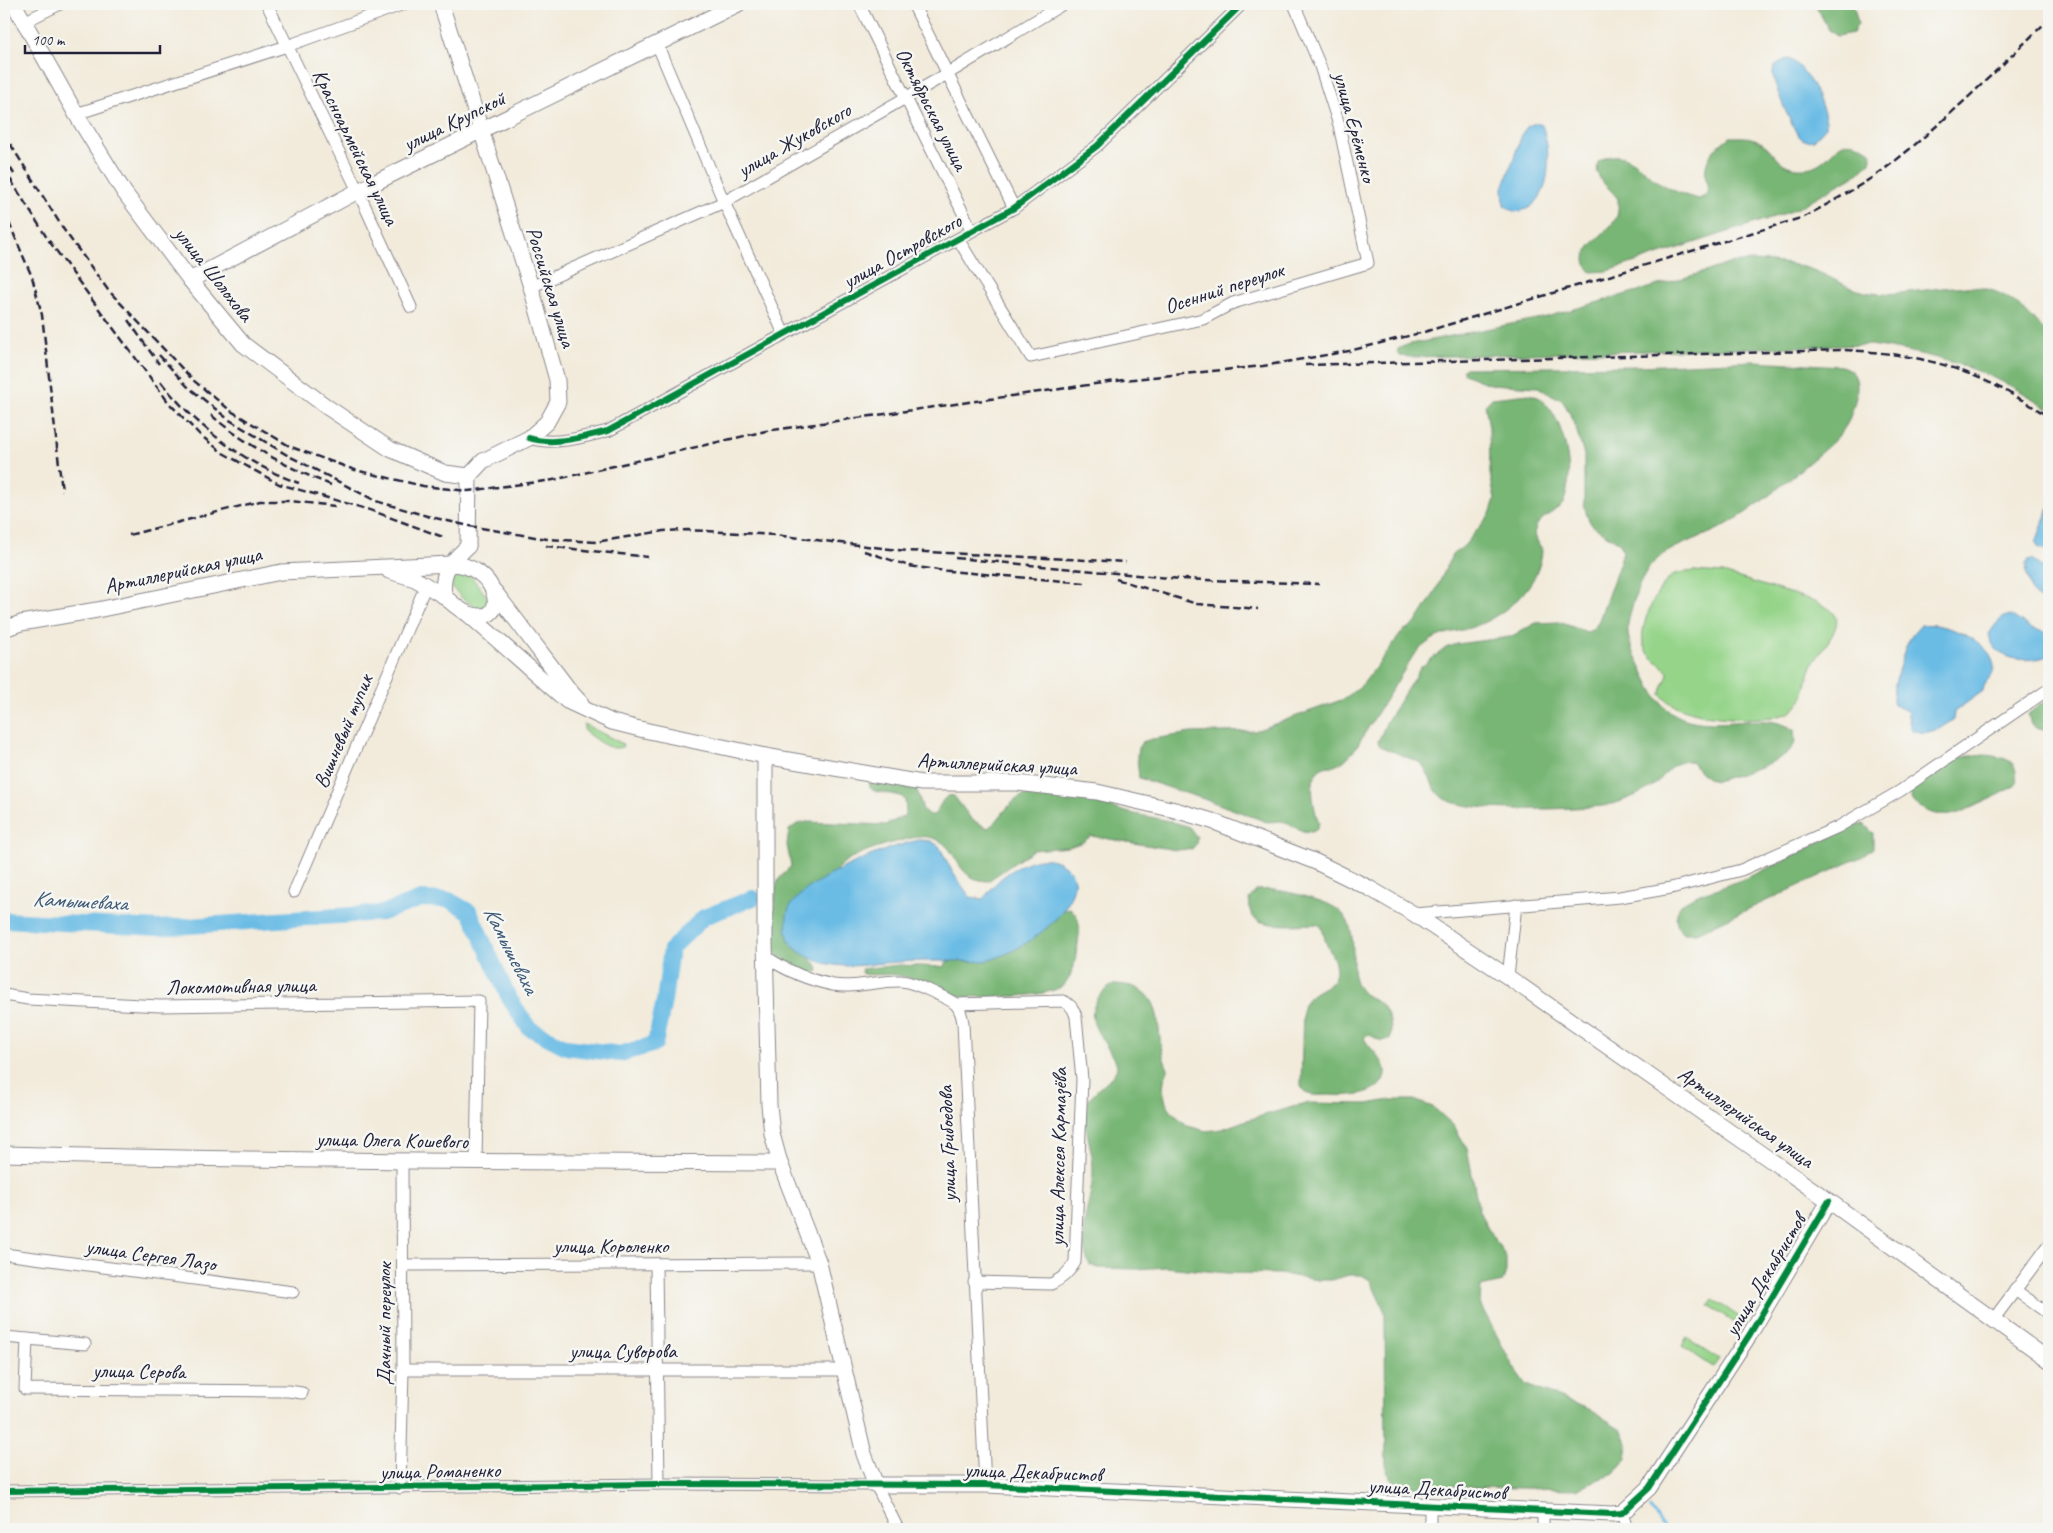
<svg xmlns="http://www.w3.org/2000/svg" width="2053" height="1533" font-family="Caveat,sans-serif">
<rect width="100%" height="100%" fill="#f6f6f2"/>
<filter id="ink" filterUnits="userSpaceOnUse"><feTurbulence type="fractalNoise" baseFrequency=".02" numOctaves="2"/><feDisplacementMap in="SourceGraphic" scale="10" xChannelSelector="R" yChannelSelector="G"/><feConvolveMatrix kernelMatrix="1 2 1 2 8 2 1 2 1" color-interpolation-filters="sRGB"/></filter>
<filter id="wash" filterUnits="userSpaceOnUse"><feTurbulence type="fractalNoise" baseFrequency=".0096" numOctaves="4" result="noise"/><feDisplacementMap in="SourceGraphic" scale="20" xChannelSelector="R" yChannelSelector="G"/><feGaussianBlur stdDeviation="1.12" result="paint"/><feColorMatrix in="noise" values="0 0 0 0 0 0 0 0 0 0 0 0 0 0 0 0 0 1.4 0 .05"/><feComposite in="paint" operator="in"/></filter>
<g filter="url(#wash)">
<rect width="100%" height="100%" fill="#f2ebdb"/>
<!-- green -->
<g fill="#95d489" stroke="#5c7b62">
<path d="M459,571l11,4 19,24v7l-11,3 -16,-11 -12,-13 1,-9z"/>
<path d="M1694,571l29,2 92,28c7,4 18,8 21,16 5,12 -17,36 -23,47 -8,15 -6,37 -21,47 -16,11 -72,8 -91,3 -13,-3 -31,-8 -40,-19 0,-9 6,-13 7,-23 -8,-9 -23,-17 -25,-29 -4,-19 16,-60 32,-69 5,-2 14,-2 19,-3z"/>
<path d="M584,724l39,20 -1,3c-13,5 -28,-9 -38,-16z"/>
<path d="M1713,1299l31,21 -5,6 -30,-21z"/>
<path d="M1687,1338l32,21 -6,8 -31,-21z"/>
</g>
<!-- forest -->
<g fill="#78b675" stroke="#4d6c58">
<path d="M1815,4h38l5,19 -5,10 -16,3 -8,-6z"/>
<path d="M1730,137c9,0 18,-1 27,3 21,10 18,30 48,28 30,-2 31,-45 67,-15l-2,9 -11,11 -67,38 -184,60 -17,1c-20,-22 16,-36 25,-54 3,-5 2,-13 2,-19 -10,-14 -24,-18 -20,-37 26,-18 42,8 61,20 12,8 26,14 40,17l8,-4c1,-6 0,-10 -1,-16 -3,-20 8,-31 24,-42z"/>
<path d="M1751,261c23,1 46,2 67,11 17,7 35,19 53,21 41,5 95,-18 132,2 18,10 32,26 46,40v75c-52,-39 -115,-56 -179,-65l-459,12 -11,-1 -3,-3 1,-4 8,-4 140,-28 162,-46 23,-8z"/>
<path d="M1754,361l87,5c11,3 16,9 16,22 -1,12 -5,25 -10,36 -9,16 -26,28 -40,40 -26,22 -51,44 -81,61 -27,16 -65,20 -82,50 -5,9 -8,19 -11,29 -8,24 -7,34 5,57 7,14 17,39 29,48 37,31 94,-3 127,21 0,5 2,11 0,15 -9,18 -59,30 -78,36 -12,-2 -17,-12 -25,-20 -25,0 -24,18 -43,28 -12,7 -32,15 -46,17 -30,3 -137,8 -159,-8 -12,-9 -13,-25 -22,-35l-41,-17 -2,-4 9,-21 34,-54 25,-19 11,-4 53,-7 26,-14 23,-1 28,10 5,-2 6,-7 22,-61 3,-11 -3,-8 -20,-12 -9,-7 -4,-8 -3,-12v-49l-10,-33 -11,-21 -25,-14 -49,-3 -25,-10 -1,-4 3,-2 175,-2z"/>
<path d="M1529,394c30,6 40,58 40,84 -1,9 -3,18 -6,26 -19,16 -39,19 -21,45 -1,33 -29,59 -57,73 -31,15 -45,4 -72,34l-60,96c-6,6 -10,11 -19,14 -4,0 -8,0 -12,2 -16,8 -8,42 -3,55l-3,7 -4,2 -9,-1 -21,-10 -15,1 -57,-21 -71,-23 -2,-22 1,-8 4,-6 10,-3 39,-6 64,-2 89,-32 19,-15 40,-53 12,-7 19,-30 18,-39 12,-9 26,-32 5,-15 -5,-25 -1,-47 -4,-22 7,-7z"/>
<path d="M2049,698v32l-11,-1 -7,-4 -3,-11z"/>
<path d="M1986,755c22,3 33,5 30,30 -12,8 -24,13 -37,19 -23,11 -34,17 -58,4 -6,-3 -11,-7 -10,-14 2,-11 42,-35 52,-37 8,-2 16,-1 23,-2z"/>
<path d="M870,781l40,6 7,3 6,20 6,5h5c6,-7 9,-22 20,-19l18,24 16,8c14,-9 19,-27 37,-33 30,-9 75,10 105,18 19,4 40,7 59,14l8,10 -1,7 -4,5 -16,1 -85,-14 -8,6 -14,5 -36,3 -45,31c-32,-1 -28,-28 -48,-40 -14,-8 -30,-3 -44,1 -17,4 -35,10 -50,19 -22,15 -38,63 -48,86l21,20 -1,4 -5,3c-9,-2 -29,-10 -35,-17 -9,-10 -3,-56 -2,-71l3,-7 12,-13 -4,-21 2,-15 8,-6 10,-2 79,3 18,-9 2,-5 -1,-11 -4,-4 -27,-5 -4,-4z"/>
<path d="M1858,824h6l9,9v15l-10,8 -166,77h-15c-7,-8 -8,-19 -1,-28 9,-9 29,-14 41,-18 48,-16 90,-43 136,-63z"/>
<path d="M1257,890c18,-2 36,3 53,8 35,9 43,21 43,57 0,12 -1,25 8,36 4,5 11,7 16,10 12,9 16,24 13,38l-9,2 -13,-7 -4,4c5,11 23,23 21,36 -3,23 -41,22 -57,21 -6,0 -14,1 -20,-1 -4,-2 -5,-5 -7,-9l2,-78c4,-11 13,-15 22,-20 19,-11 9,-28 2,-42 -3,-6 -3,-13 -6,-19l-4,-2c-14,0 -58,5 -65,-9 -3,-4 -2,-11 -3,-16z"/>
<path d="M1070,908c11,9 10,21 8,35 -1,11 -5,31 -12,40 -16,17 -78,13 -101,14 -22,-3 -42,-16 -63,-21 -13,-3 -26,0 -39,-2l-2,-5 38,-4 45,2 9,-15z"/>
<path d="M1116,984c57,3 34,48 52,85l-4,11 -1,10 3,13 8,11 14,12 18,5 16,-2 22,-8 62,-18 61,1 23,-4h24l19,7 21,19 13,22 12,63 8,16 19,30v15l-4,10 -21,5 -1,17 34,64 12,17 63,24 32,20 7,16 -2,14 -12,14 -36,16 -176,-3c-10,-4 -13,-9 -16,-20l-1,-154 -15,-32 -8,-5h-13l-17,5h-14l-36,-6 -55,-1 -61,-6 -29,2 -38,-1 -9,-3c-17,-30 4,-65 3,-97 0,-19 -12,-47 -6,-64 5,-15 30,-26 30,-38 0,-3 -3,-7 -5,-10 -8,-17 -26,-33 -17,-52 4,-10 11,-16 21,-20z"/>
</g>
<!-- water -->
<g fill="#6abce5" stroke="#466f90">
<path d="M1787,59c17,1 41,53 39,68l-12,13c-6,1 -11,1 -15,-4 -7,-8 -27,-54 -26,-64 1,-8 8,-10 14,-13z"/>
<path d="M1536,123l6,2c10,27 12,84 -27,87l-11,-7 -1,-17 20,-56 5,-6z"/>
<path d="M2049,508v44l-11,-5 -2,-5z"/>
<path d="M2032,559l8,7 9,3v35c-19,-5 -22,-23 -23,-41l2,-3z"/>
<path d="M2010,615l21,13 18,5v23c-22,7 -55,6 -60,-22 6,-9 10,-16 21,-19z"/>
<path d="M1921,625c22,-4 73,17 73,42 0,12 -10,13 -11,24l-29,21 -1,8 -14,9 -15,4 -13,-3 -4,-19c-4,-2 -10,-4 -13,-7 -5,-8 11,-59 17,-67 3,-5 7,-8 10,-12z"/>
<path d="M919,840l12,1 8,5 14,27 17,24 13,2c6,-7 13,-17 20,-22 18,-14 42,-27 62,-11 6,5 10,11 9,19 -5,34 -51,64 -81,74 -12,4 -28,2 -41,2 -30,0 -58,0 -87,4 -24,2 -41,1 -62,-11 -6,-4 -12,-8 -15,-16 -2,-6 -2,-21 0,-27 10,-30 101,-65 131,-71z"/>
</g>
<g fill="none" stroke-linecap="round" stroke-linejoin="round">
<!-- stream -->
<path stroke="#6abce5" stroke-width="2.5" d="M1650,1509l16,20"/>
<!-- river -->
<path stroke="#6abce5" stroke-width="16" d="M4,920l155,8 223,-15 39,-14 28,1 21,12 39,86 20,30 37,19 54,7 35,-10 9,-43 7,-52 33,-32 49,-19"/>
</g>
</g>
<g filter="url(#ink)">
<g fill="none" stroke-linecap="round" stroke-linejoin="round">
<defs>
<g id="street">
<path d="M267,4l91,187 53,116"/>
<path d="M859,4l113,227"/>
<path d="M913,4l101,204"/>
<path d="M24,22l36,-18"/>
<path d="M657,44l67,158 60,132"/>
<path d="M76,114l211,-68 117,-42"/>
<path d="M958,239l73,118 172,-38 30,-16 135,-40 -29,-138 -19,-59 -26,-62"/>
<path d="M531,287l193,-85 223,-128 116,-70"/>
<path d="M529,438c25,8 54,-1 79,-7l406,-223 83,-62 145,-142"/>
<path d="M294,892l132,-307"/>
<path d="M1414,914l206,-17 51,-9 70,-18 97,-43 62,-36 149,-102"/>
<path d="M766,957c21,14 41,23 67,28 23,4 45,-5 68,-4 13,1 25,8 36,13 17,8 23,9 26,29l22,462"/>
<path d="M1508,977l8,-72"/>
<path d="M4,995l24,4 132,7 319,-5 -3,161"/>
<path d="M957,1004l106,-3c8,4 11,8 13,16l6,62 -7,183c-6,11 -13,17 -24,22l-77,-2"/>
<path d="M4,1254l289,38"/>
<path d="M656,1264l3,220"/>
<path d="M403,1265l416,-2"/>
<path d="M2015,1290l34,24"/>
<path d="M1993,1320l56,-75"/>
<path d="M4,1337l81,7"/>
<path d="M27,1339l-2,50 263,2 14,2"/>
<path d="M403,1370h440"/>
<path d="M400,1488l3,-118 -1,-209"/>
<path d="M4,1491l655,-7 217,1 22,44"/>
<path d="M1543,1510v19"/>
<path d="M1622,1513l5,16"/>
<path d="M1430,1529v-24"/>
</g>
<g id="secondary">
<path d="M14,4l62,110 48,78 66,88 53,64 84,63 63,42 55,24 24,3"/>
<path d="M441,4l90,283 26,93 1,22 -11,20 -18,16 -46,23 -14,15 -1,70"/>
<path d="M190,280l168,-89 380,-187"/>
<path d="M389,571l26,8 29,17"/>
<path d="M495,592l75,99 11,12"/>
<path d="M468,614l99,87 45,21 32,8 121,26 157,27h95l80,9 78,18 37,11 104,41 53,26 45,26 94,63 321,224 220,159"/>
<path d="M4,629l17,-6 76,-13 184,-38 169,-8c48,-1 63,64 19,50 -9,-3 -18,-12 -25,-18 -3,-27 6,-32 24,-50"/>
<path d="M765,756v185l4,164 3,29 8,29 39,100 45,191 12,31h109l627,29 10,-1 27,-25 101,-154 79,-133"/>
<path d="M4,1154c258,7 517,8 776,9"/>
</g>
</defs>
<!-- street casing -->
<use href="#street" stroke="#8a868b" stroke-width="13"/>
<!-- secondary casing -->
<use href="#secondary" stroke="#8a868b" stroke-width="17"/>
<!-- street -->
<use href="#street" stroke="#fff" stroke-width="11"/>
<!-- secondary -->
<use href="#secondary" stroke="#fff" stroke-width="15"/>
<!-- rail -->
<g stroke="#22223b" stroke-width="2.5" stroke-dasharray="8 4" stroke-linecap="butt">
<path d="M4,134l60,96 44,60 85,90 38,31 60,36 64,23 68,16 45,5 85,-11 213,-49 357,-51 140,-14 86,-15 75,-19 380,-115c31,-17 63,-34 91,-56 55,-44 104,-93 154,-142"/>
<path d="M4,157l10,17"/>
<path d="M4,169l43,69 46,63 76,102 30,31 24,19 56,31 91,26 73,27"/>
<path d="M4,211l28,66 10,38 20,176"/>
<path d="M128,320l31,44"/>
<path d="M159,355l28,31 41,33 59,36 89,46 51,15 42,10 78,13 49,3 67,-11 25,-1 87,5 132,16 219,11"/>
<path d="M1305,365l538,-15c85,4 135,20 206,67"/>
<path d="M161,382c36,45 84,82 138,101"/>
<path d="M211,415c35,30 77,53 120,70"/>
<path d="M129,535l131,-34h30l45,5"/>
<path d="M546,546l102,11"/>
<path d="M864,551l45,15 29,4 148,13"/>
<path d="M955,558l225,21 139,5"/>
<path d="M1116,579l81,25 61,5"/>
</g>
<defs>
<g id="cycleway">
<path d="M529,438c25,8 54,-1 79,-7l406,-223 83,-62 145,-142"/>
<path d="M4,1491l655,-7 326,1 627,29 10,-1 27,-25 101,-154 79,-133"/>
</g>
</defs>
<!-- cycleway casing -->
<use href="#cycleway" stroke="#f6f6f2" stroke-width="9"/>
<!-- cycleway -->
<use href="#cycleway" stroke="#00873e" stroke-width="6"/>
</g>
</g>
<g text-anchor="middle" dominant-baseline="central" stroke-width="5" stroke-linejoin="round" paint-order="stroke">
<!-- street labels -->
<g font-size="21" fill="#22223b" stroke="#f6f6f2">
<text transform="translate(932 109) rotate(63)">Октябрьская улица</text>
<text transform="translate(454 121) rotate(-26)">улица Крупской</text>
<text transform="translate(1355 127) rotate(75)">улица Ерёменко</text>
<text transform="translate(794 140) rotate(-30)">улица Жуковского</text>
<text transform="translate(356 147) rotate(64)">Красноармейская улица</text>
<text transform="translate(902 251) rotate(-29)">улица Островского</text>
<text transform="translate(214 274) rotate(52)">улица Шолохова</text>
<text transform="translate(551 287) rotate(73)">Российская улица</text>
<text transform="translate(1224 288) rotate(-18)">Осенний переулок</text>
<text transform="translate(183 570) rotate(-12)">Артиллерийская улица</text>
<text transform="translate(343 731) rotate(-67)">Вишневый тупик</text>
<text transform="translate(997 764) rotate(3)">Артиллерийская улица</text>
<text transform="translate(241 986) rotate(-1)">Локомотивная улица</text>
<text transform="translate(1746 1117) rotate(35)">Артиллерийская улица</text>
<text transform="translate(392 1140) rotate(1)">улица Олега Кошевого</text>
<text transform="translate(947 1144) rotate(-92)">улица Грибоедова</text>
<text transform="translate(1058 1157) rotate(-89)">улица Алексея Кармазёва</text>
<text x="611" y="1246">улица Короленко</text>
<text transform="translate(151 1255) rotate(8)">улица Сергея Лазо</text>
<text transform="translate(1765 1275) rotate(-59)">улица Декабристов</text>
<text transform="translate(384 1324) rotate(-90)">Дачный переулок</text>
<text x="623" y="1351">улица Суворова</text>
<text transform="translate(139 1371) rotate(1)">улица Серова</text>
<text transform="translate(440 1471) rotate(-1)">улица Романенко</text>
<text transform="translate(1033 1472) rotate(2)">улица Декабристов</text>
<text transform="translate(1437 1489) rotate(3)">улица Декабристов</text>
</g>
<!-- water labels -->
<g font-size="22" font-style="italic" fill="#3b5876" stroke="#f6f6f2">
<text transform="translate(80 901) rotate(3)">Камышеваха</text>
<text transform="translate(511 950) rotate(63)">Камышеваха</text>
</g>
</g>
<!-- margin -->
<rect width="2053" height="1533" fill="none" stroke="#f6f6f2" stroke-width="20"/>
<!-- scale -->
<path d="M25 45v8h135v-8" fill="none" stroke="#22223b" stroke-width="2.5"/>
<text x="32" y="45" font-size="15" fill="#22223b" stroke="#f6f6f2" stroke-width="4" paint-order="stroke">100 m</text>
</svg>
